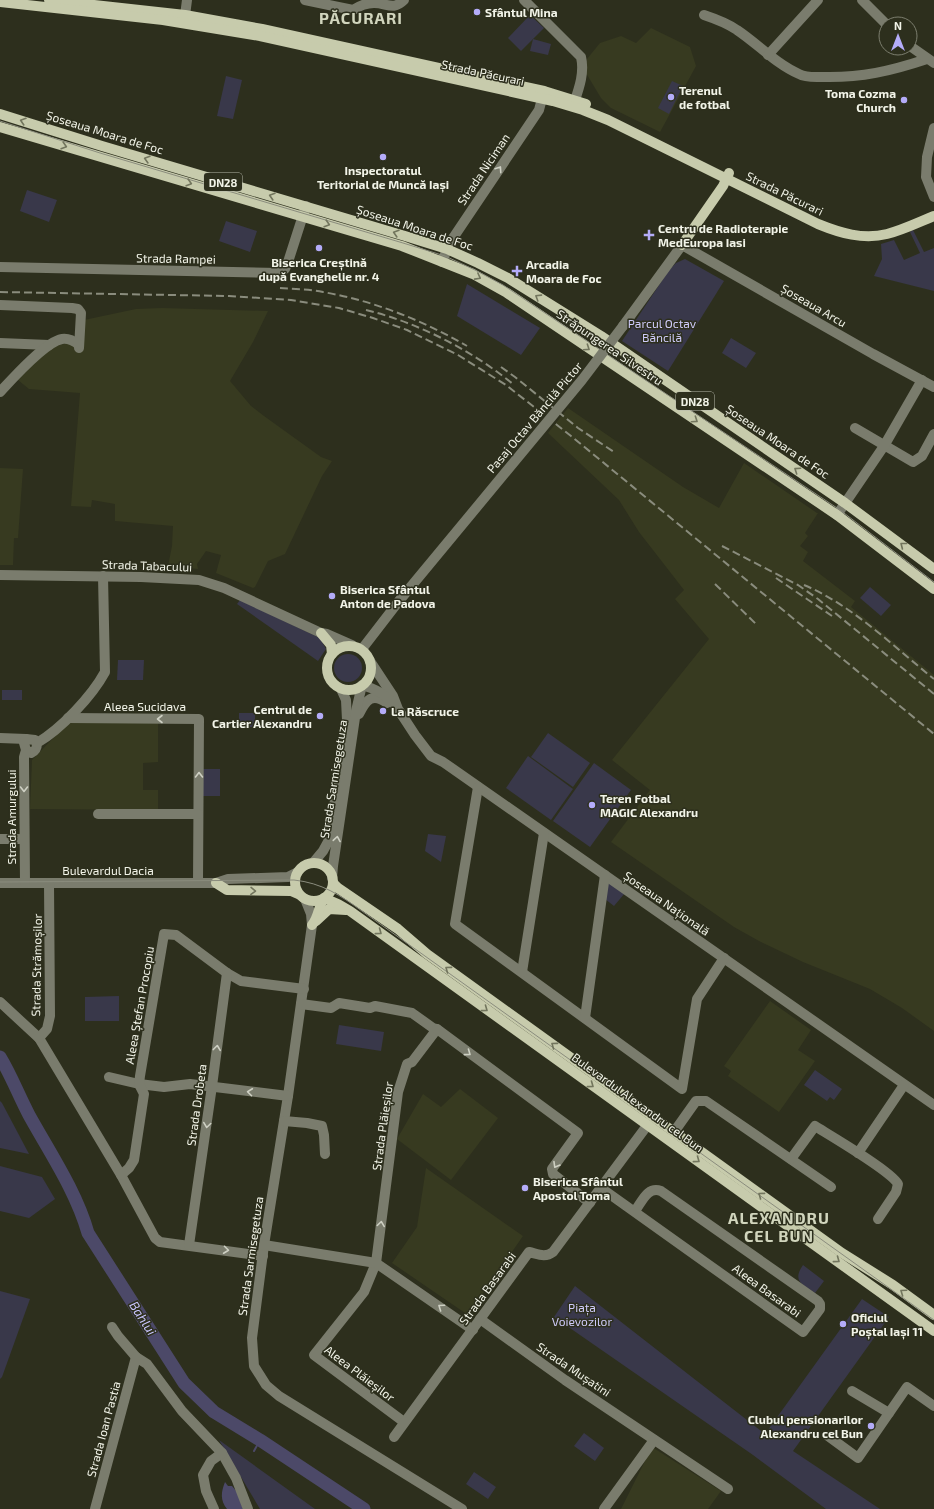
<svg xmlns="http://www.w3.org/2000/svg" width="934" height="1509" font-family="'Exo 2',sans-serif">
<rect width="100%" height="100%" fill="#2d2f1d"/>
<!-- built -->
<g fill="#373a20">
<path d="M651,28l39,19 6,19 -36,66 -49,-24 -10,-10 -15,-25 1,-14 13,-16 21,-7 15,7z"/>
<path d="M162,308l106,3 -15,31 -23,39 21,25 13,10 57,41 11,4 -10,15 -37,78 -17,7 -13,26 -2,1 -37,-15 5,-18 -15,-4 -9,13 1,5 -30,-3 4,-20 1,-20 -58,-5v-17l-23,-4 -1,7 -20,-1 9,-113 -51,-4 -11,-9 26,-27 11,-7 13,-3 4,2 12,-25 52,-11z"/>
<path d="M568,408l115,79 36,21 25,-45 73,50h1l-13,20 3,3 -8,10 8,6 -5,9 52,40 -4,6 83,68v356l-32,-23 -32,-19 -67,-27 -44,-21 -25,-14 -123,-85 39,-52 -38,-30 97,-121 -34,-40 9,-9 -45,-58 -20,-32 -71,-67z"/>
<path d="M0,468l23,1 -5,69h-4l-1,27h-13z"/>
<path d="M158,721v41l-15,1v27h15v20l-128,-1 2,-49 37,-38z"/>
<path d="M770,1001l41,29 -13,20 17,11 -36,51 -51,-36 3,-5 -7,-5z"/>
<path d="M460,1089l38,29 -47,62 -54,-41 26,-45 18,13z"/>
<path d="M426,1168l97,68 -55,79 -76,-52 25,-36z"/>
<path d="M652,1447l69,44 -13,18h-87z"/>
</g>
<!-- green -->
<g fill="#39384a">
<path d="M530,15l14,13 -23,23 -13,-13z"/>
<path d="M533,39l18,5 -3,11 -18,-4z"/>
<path d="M226,76l16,4 -9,39 -16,-3z"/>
<path d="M672,81l11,5 -14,28 -11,-6z"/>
<path d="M27,190l30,10 -8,22 -29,-11z"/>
<path d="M226,221l31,10 -7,21 -31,-11z"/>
<path d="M913,230l11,22 10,-4v43l-60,-15 8,-17 -1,-15 13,-4 10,20 16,-7 -10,-21z"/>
<path d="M685,259l39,22 -56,90 -46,-30 47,-71 7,-7z"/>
<path d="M467,284l73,44 -19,27 -64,-39z"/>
<path d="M731,338l25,15 -10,15 -24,-15z"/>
<path d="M870,587l21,18 -10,11 -21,-18z"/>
<path d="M240,600l80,38 6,11 -8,12 -81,-57z"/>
<circle cx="348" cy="668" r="14"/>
<path d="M118,660h26l-1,20h-26z"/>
<rect x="2" y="690" width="20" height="10"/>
<rect x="239" y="713" width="16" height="14"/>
<path d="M548,733l42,30 -17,24 -42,-30z"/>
<path d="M528,756l45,33 -22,31 -45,-32z"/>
<path d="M594,763l37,27 -41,57 -37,-26z"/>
<path d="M202,769h18v27h-17z"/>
<path d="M428,834l18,2 -5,26 -16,-11z"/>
<path d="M613,883l12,10 -11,13 -9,-7 2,-15z"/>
<path d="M119,996v25h-34v-24z"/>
<path d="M339,1025l45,7 -3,19 -45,-7z"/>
<path d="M815,1070l27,19 -8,11 -4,-3 -3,4 -23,-16z"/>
<path d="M0,1101l2,2 27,51 -29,-6z"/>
<path d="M0,1166l42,11 13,22 -26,19 -29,-7z"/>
<path d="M803,1265l21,16 -9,12c-13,-9 -23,-12 -12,-28z"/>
<path d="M575,1286l190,148 97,-135 27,18 -96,134 87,58h-54l-73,-54 -199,-138z"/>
<path d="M0,1291l30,8 -28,78 -2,2z"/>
<path d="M584,1433l20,15 -9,13 -21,-15z"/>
<path d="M219,1440l96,69h-55z"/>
<path d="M474,1472l22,15 -8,12 -22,-15z"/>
</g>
<!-- water -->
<path fill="#4c4968" d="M225,1482l3,4h4l5,6 6,17h-16c-7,-9 -6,-17 -2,-27z"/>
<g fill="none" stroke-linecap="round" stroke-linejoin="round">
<!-- stream -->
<path stroke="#4c4968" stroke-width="2" d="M254,1451l6,-11"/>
<!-- river -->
<path stroke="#4c4968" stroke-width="13" d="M0,1057c11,18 19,39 29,58 21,38 47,76 59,118l96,150 30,29 46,28 104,69"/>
<!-- minor -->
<g stroke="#7a7c6d" stroke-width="10">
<path d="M305,0l48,10c6,-4 14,-7 21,-7 13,0 19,8 30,-3"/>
<path d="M524,0l57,57c4,17 -3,34 -8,49"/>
<path d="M862,0l24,24"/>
<path d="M704,15c12,4 23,8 33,15 21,14 39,34 62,44 7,4 16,3 24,3 38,1 68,-6 104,-18"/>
<path d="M184,23l3,-23"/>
<path d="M910,46l24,17"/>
<path d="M768,55l50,-55"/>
<path d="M934,128l-7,29 -1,20 8,20"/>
<path d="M442,262l7,-18 90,-134 5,-19"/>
<path d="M0,267l278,6 7,-4 3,-7 18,-56"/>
<path d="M0,305l72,3 6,1 3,4 -2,35"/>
<path d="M623,326l59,-81 191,109 61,33"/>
<path d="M0,343l49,2"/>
<path d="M0,392c12,-13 45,-50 62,-53 7,-1 12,2 17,6"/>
<path d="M855,428l58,34 9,-6 12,-22"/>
<path d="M837,515l47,-69 38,-66"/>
<path d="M0,575l141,2 58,3 25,8 97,45 6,1 25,11"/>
<path d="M362,649l37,-48"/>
<path d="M370,661l23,35 5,13 17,26 16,21 12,6c164,114 327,229 491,343"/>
<path d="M359,714c7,-14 13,-22 28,-11"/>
<path d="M68,718l131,1 -1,164"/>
<path d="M0,738l26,1"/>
<path d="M26,750l5,3c5,-2 6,-5 6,-10 24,-14 55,-47 68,-71l-2,-96"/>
<path d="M478,787l-23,137 227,165 15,-90 27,-41"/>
<path d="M98,814h100"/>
<path d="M0,839h24"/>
<path d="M313,863l10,-12 6,-11 18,-120 -1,-20 -5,-11"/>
<path d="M332,878l1,-12 23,-155 6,-26c14,4 22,9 32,19"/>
<path d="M0,883h216l12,-4 60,-2 8,-4"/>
<path d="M25,883l-1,-126 2,-7 -2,-7 2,-4 9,1 2,3"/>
<path d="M305,899l6,15 1,11 -24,171 -24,149 -12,93 2,28 12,19 13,11 183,113"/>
<path d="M522,972l22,-139"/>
<path d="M0,1002l39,36 82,137 34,63 5,4 103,14"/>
<path d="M301,1004l30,4 8,-5 31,5 5,-2 37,7 21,15 4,1 -25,33 -5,2 -9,28 -22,171 -12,29 -50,63 90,67"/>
<path d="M585,1018l20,-143"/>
<path d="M437,1029l141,104 -26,36 1,5 37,29"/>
<path d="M39,1038l8,-9 3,-13 -1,-133"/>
<path d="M109,1077l30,7 25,3 26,-3 98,12"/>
<path d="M284,1121l23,2 15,3 2,9 1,19"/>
<path d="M674,1132l22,-31h10l125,86"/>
<path d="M858,1153l46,-68"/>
<path d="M791,1159l24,-33c16,10 76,45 83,58l-2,8 -18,27"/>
<path d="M121,1175l8,-7 5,-8 10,-66 -5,-10 1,-8 24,-142 12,1 51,38 14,8 63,8"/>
<path d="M601,1188l202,144 17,-23v-5l-2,-3 -157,-110c-14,-5 -19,11 -26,20"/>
<path d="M189,1245l23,-159 15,-113"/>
<path d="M264,1245l112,18 97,67"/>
<path d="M480,1319l85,61 163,109"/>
<path d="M112,1327l6,9 18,21"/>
<path d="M852,1391l37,22"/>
<path d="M828,1436l30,22 49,-71 27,19"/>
<path d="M394,1437l135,-185c9,2 16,6 24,0l99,-133"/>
<path d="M95,1509l41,-152 11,7 35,47 40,42 14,25 12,31"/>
<path d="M214,1509l-8,-18 -3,-16 8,-14 11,-8"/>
<path d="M604,1509l50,-69"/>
</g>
<!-- major -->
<g stroke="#c7cbac" stroke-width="10">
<path d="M49,0l136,15 77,14 282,62 42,13"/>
<path d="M0,2l163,18 97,16 293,65 30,9 25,10 210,104c22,9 45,16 69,10 16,-4 32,-12 47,-18"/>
<path d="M0,114l102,32 303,90 42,13 31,14 30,15 93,58 244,167 89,66"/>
<path d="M0,127l402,119 71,28 34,19 330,222 97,74"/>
<path d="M682,245l41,-59 6,-13"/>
<path d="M321,633l10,12 1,9"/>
<circle cx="349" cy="668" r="22"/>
<circle cx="314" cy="882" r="19"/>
<path d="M216,883l11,7 64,1 7,3"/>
<path d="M333,883l5,5 60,41 29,25 415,299 51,32 41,30"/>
<path d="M316,921l13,-12 17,1"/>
<path d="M312,925c7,-8 6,-18 12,-27l14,6 12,7 584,420"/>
</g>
<!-- tram -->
<g stroke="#8a8c7d" stroke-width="1">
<path d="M0,121l100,32 303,90 42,13 30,14 28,15 337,225 94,72"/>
<path d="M0,882l294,-2c28,3 46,15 68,31l572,409"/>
</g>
<!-- rail -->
<g stroke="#8a8c7d" stroke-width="2" stroke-dasharray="8 4" stroke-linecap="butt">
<path d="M280,288c14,1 29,1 43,4 51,9 99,28 144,54"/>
<path d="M0,292l229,4 62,4 48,8 34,10 34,12 51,25 48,30 65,51 363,298"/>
<path d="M366,310c53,13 105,40 147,74"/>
<path d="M501,367l14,10 63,51 36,24"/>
<path d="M722,546l76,39 20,14 116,95"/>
<path d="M776,578l56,38"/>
<path d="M715,584l42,41"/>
<path d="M804,585c48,20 90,62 130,94"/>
</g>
<!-- minor-bridge -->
<path stroke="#7a7c6d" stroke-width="10" d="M399,601l183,-221 41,-54"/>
</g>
<!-- one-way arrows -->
<defs><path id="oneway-chevron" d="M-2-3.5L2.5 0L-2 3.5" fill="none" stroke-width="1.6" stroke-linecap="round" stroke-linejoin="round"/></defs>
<g stroke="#72755d">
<use href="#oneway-chevron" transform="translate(23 121) rotate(-162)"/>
<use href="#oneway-chevron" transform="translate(64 146) rotate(17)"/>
<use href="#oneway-chevron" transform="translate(147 159) rotate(-164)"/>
<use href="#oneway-chevron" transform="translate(189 183) rotate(16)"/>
<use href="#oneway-chevron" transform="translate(272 196) rotate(-163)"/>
<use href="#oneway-chevron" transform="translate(327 224) rotate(17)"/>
<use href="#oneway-chevron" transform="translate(396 233) rotate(-163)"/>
<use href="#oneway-chevron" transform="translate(478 277) rotate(28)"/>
<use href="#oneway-chevron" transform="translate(538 297) rotate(-148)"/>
<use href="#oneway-chevron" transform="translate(587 348) rotate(34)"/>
<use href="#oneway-chevron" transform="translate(695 420) rotate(34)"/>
<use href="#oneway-chevron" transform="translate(797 470) rotate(-146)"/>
<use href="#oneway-chevron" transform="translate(903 545) rotate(-142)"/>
<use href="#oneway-chevron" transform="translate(253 891) rotate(1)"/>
<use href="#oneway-chevron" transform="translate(379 932) rotate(37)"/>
<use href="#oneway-chevron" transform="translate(448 969) rotate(-144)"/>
<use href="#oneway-chevron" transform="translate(485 1009) rotate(36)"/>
<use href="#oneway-chevron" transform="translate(554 1045) rotate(-144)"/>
<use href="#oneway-chevron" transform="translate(591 1085) rotate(36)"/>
<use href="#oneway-chevron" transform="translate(697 1160) rotate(36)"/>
<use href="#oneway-chevron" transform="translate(761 1195) rotate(-144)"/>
<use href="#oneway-chevron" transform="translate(837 1260) rotate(36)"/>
<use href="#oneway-chevron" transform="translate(903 1292) rotate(-145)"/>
</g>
<g stroke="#ced0c3">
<use href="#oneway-chevron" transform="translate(499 169) rotate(-56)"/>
<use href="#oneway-chevron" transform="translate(160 719) rotate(-180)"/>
<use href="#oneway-chevron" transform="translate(199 775) rotate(-90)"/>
<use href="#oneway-chevron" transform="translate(24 789) rotate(90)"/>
<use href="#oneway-chevron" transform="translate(337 839) rotate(-81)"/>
<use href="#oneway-chevron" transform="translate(217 1048) rotate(-83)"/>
<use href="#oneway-chevron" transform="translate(468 1053) rotate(36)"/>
<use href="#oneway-chevron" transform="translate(250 1092) rotate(-173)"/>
<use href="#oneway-chevron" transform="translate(207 1125) rotate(98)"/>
<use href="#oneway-chevron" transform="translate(556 1165) rotate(120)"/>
<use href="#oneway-chevron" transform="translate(381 1224) rotate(-82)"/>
<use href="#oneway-chevron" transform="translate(226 1250) rotate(7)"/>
<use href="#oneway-chevron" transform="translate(441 1307) rotate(-145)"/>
</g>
<!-- markers -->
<g fill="#b4acf9" stroke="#2d2f1d" stroke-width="1.5">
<circle cx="477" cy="12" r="4"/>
<circle cx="671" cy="97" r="4"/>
<circle cx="904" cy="100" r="4"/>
<circle cx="383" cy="157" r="4"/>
<path d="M647 229h4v4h4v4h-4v4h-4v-4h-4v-4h4z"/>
<circle cx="319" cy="248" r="4"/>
<path d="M515 265h4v4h4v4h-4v4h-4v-4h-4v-4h4z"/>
<circle cx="332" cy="596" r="4"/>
<circle cx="383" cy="711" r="4"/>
<circle cx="320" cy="716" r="4"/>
<circle cx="592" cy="805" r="4"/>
<circle cx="525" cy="1188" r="4"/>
<circle cx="843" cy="1324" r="4"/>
<circle cx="871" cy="1426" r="4"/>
</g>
<g text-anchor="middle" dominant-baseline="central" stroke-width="3" stroke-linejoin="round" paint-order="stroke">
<!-- shield labels -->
<g fill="#2d2f1d" stroke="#b7b9ab" stroke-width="1">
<rect x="204" y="173" width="38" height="18" rx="3"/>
<rect x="676" y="392" width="38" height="18" rx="3"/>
</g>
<g font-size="11" font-weight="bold" fill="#f2f4e8">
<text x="223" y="182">DN28</text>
<text x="695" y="401">DN28</text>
</g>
<!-- poi labels -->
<g font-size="12" font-weight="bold" fill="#f2f4e8" stroke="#2d2f1d" text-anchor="start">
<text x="485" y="12">Sfântul Mina</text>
<text x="679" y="90">Terenul<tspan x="679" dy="14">de fotbal</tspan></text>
<text x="896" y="93" text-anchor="end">Toma Cozma<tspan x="896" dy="14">Church</tspan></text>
<text x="383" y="170" text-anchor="middle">Inspectoratul<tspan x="383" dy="14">Teritorial de Muncă Iași</tspan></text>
<text x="658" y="228">Centru de Radioterapie<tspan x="658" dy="14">MedEuropa Iasi</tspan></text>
<text x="319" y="262" text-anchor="middle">Biserica Creștină<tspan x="319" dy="14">după Evanghelie nr. 4</tspan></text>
<text x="526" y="264">Arcadia<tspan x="526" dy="14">Moara de Foc</tspan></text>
<text x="340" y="589">Biserica Sfântul<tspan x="340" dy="14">Anton de Padova</tspan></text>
<text x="312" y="709" text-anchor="end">Centrul de<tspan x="312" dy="14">Cartier Alexandru</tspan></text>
<text x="391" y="711">La Răscruce</text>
<text x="600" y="798">Teren Fotbal<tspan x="600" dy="14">MAGIC Alexandru</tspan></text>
<text x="533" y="1181">Biserica Sfântul<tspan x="533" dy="14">Apostol Toma</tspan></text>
<text x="851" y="1317">Oficiul<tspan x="851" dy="14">Poștal Iași 11</tspan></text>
<text x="863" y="1419" text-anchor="end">Clubul pensionarilor<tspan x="863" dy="14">Alexandru cel Bun</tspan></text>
</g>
<!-- street labels -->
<g font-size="12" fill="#f2f4e8" stroke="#2d2f1d">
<text transform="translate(483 72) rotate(12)">Strada Păcurari</text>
<text transform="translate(105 132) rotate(17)">Șoseaua Moara de Foc</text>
<text transform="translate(483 169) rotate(-56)">Strada Niciman</text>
<text transform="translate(785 193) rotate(26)">Strada Păcurari</text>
<text transform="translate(415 227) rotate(18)">Șoseaua Moara de Foc</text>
<text transform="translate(176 258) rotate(1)">Strada Rampei</text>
<text transform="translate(814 305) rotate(30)">Șoseaua Arcu</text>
<text transform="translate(610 347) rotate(34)">Străpungerea Silvestru</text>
<text transform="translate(534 417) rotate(-50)">Pasaj Octav Băncilă Pictor</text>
<text transform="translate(778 441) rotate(34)">Șoseaua Moara de Foc</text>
<text transform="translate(147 565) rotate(2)">Strada Tabacului</text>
<text x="145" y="706">Aleea Sucidava</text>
<text transform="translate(333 779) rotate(-81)">Strada Sarmisegetuza</text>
<text transform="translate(11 817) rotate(-90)">Strada Amurgului</text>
<text x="108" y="870">Bulevardul Dacia</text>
<text transform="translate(667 903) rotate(35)">Șoseaua Națională</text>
<text transform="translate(36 965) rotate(-89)">Strada Strămoșilor</text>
<text transform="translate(139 1005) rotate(-80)">Aleea Ștefan Procopiu</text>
<text transform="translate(638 1102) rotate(36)">Bulevardul Alexandru cel Bun</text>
<text transform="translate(196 1105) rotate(-82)">Strada Drobeta</text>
<text transform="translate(382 1126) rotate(-82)">Strada Plăieșilor</text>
<text transform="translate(250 1256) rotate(-82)">Strada Sarmisegetuza</text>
<text transform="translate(487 1288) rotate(-54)">Strada Basarabi</text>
<text transform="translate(767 1290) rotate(36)">Aleea Basarabi</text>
<text transform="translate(574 1369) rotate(34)">Strada Mușatini</text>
<text transform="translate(360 1373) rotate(37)">Aleea Plăieșilor</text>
<text transform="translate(103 1429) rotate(-75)">Strada Ioan Pastia</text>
</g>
<!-- park labels -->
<g font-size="12" fill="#cfcbfa" stroke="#2d2f1d">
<text x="662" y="323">Parcul Octav<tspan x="662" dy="14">Băncilă</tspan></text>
<text x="582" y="1307">Piața<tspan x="582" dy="14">Voievozilor</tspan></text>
</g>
<!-- water labels -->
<g font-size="13" font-style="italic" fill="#c9c5ff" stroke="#2d2f1d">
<text transform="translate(143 1318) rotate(57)">Bahlui</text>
</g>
<!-- district labels -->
<g font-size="16" font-weight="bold" letter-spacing="1" fill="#d1d5bd" stroke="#2d2f1d">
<text x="361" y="17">PĂCURARI</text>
<text x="779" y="1217">ALEXANDRU<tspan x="779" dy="18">CEL BUN</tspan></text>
</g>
</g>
<!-- north arrow -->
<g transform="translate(898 36)"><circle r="19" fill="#2d2f1d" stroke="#7c7e6e"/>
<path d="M0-3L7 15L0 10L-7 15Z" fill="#b4acf9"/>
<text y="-6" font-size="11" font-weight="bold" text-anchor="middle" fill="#f2f4e8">N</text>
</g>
</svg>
